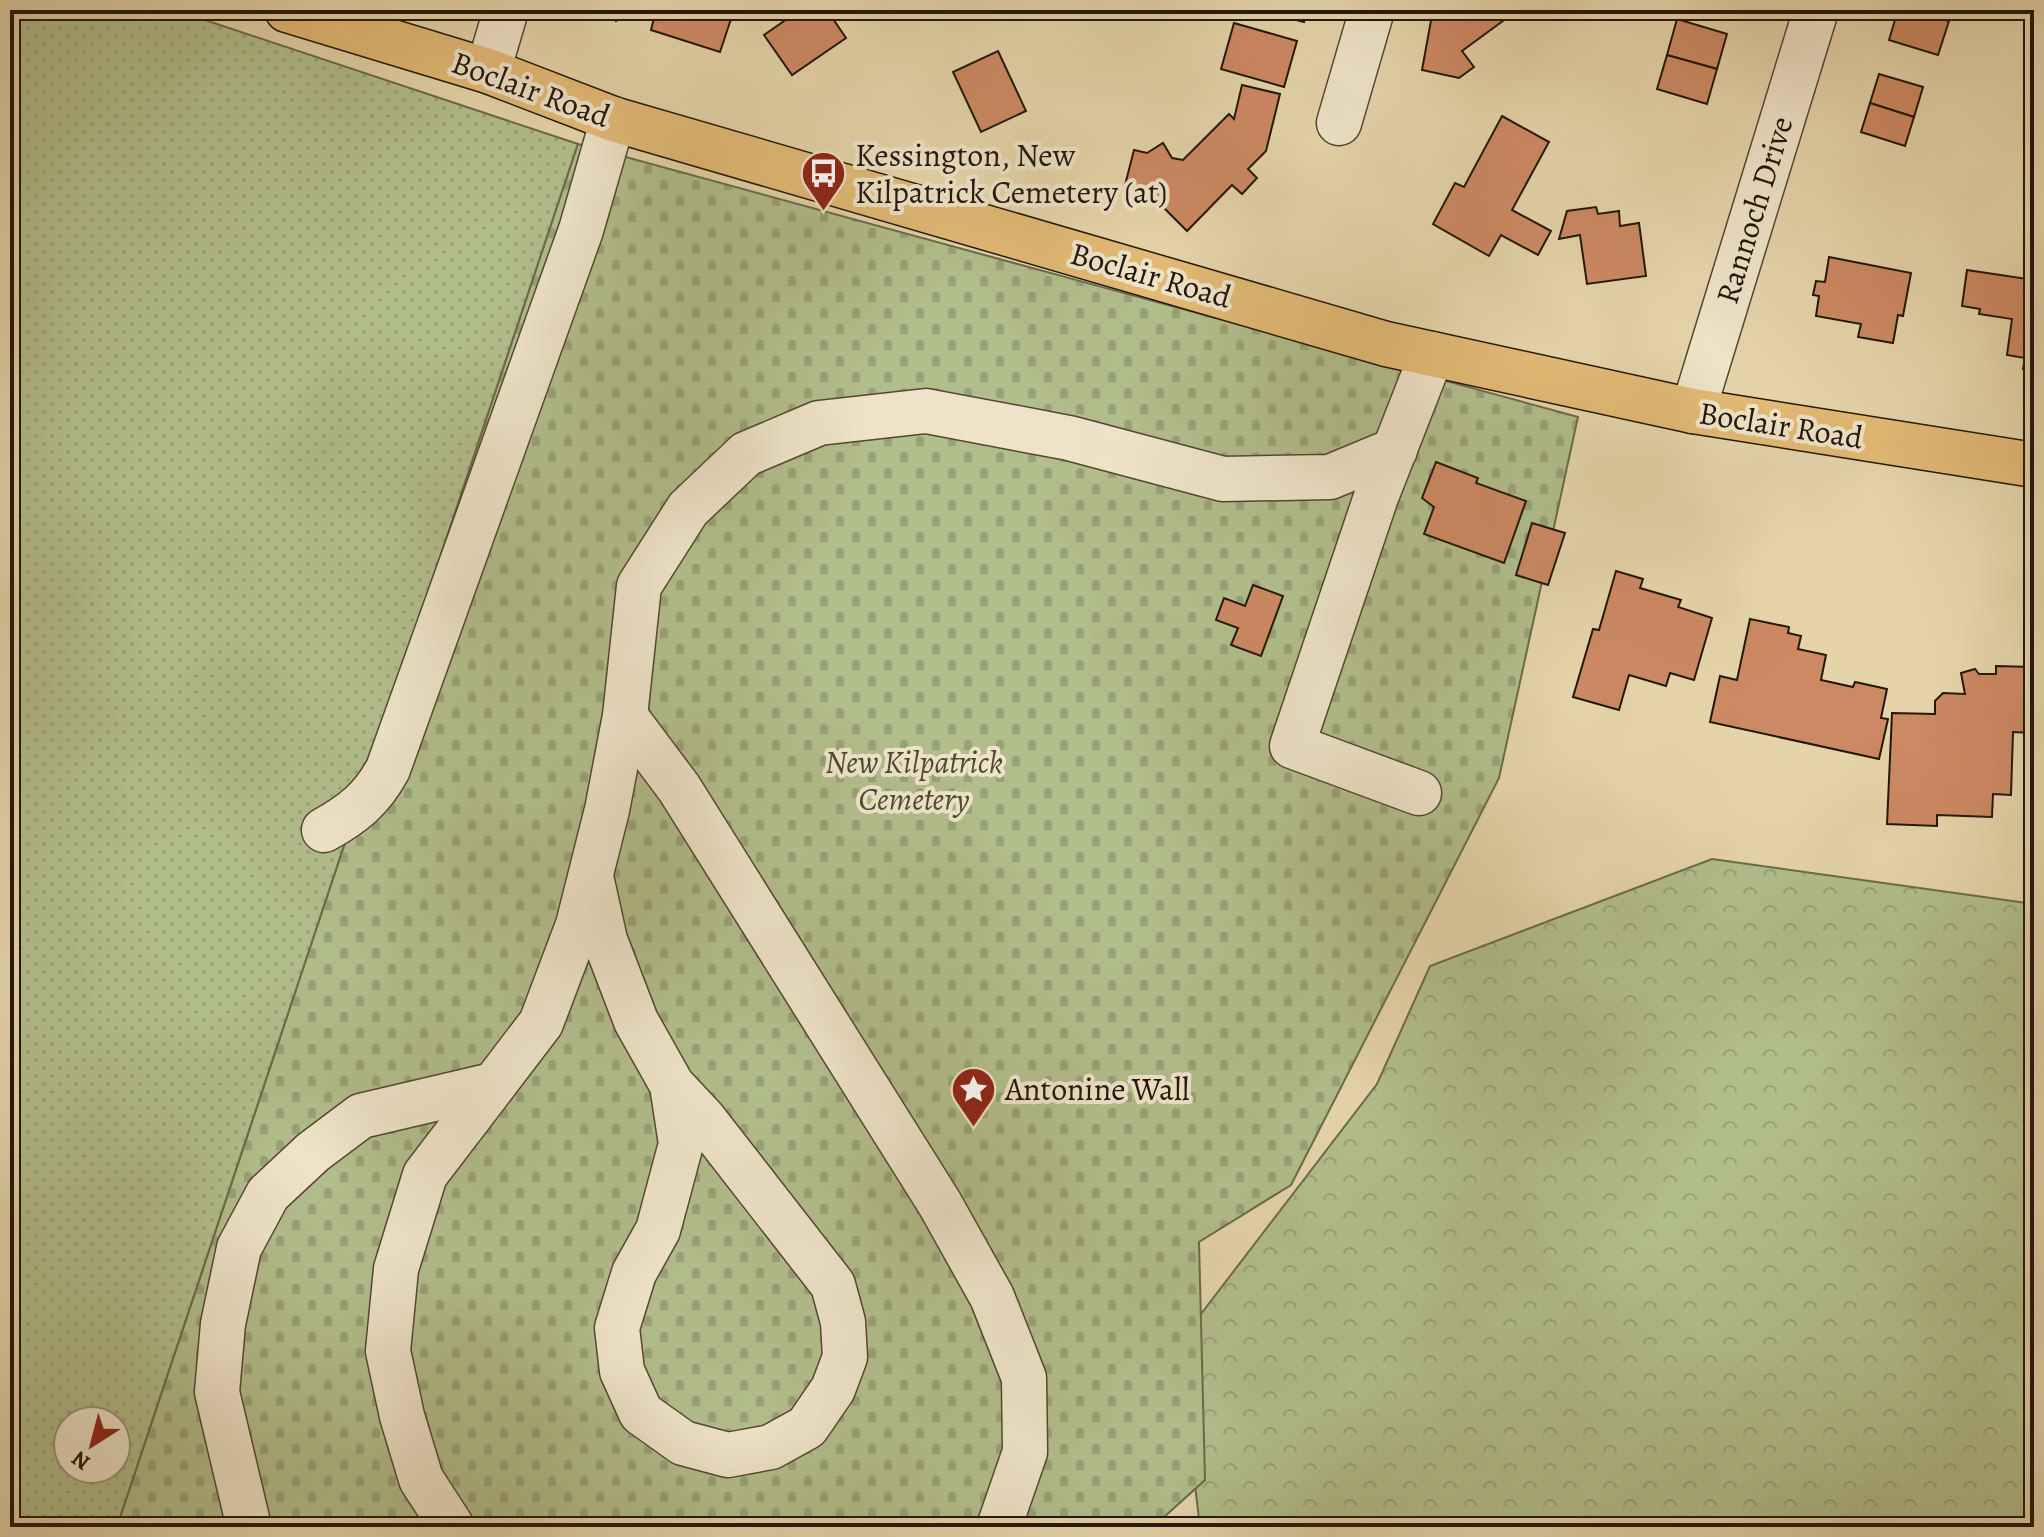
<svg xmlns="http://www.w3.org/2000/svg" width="2044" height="1537" font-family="Alegreya,serif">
<defs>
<pattern id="grass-dots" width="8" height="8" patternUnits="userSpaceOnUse" patternTransform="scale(2)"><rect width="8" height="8" fill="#b1bd8b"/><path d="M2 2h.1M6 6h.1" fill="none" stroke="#98a277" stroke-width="1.8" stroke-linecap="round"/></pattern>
<pattern id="forest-crowns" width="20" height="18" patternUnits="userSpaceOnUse" patternTransform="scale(2)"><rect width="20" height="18" fill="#b1bd8b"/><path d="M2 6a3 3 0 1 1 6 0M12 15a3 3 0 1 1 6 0" fill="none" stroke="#98a277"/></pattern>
<pattern id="cemetery-stones" width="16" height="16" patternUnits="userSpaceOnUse" patternTransform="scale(2)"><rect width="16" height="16" fill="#b1bd8b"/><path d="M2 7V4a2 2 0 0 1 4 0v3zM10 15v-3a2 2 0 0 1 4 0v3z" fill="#98a277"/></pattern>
</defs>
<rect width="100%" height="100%" fill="#e5d4aa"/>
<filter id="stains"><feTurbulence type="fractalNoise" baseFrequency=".0025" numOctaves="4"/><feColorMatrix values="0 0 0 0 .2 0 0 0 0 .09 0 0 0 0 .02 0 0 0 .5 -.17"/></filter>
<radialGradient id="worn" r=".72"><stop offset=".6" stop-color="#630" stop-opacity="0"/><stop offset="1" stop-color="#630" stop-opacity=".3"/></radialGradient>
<!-- grass -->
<path fill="url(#grass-dots)" stroke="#6a6a4c" stroke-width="2" fill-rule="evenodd" d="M10,10h165l403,134 -461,1383h-107zM68,1421h48v48h-48z"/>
<!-- forest -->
<path fill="url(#forest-crowns)" stroke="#6a6a4c" stroke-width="2" d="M1712,859l322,45v623h-834l-22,-183 199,-260 53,-118z"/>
<!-- cemetery -->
<path fill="url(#cemetery-stones)" stroke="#6a6a4c" stroke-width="2" d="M578,144l1000,273 -79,361 -208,407 -92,57 6,238 -52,47h-1036z"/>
<!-- building -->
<g fill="#cc8963" stroke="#22170c" stroke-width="2">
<path d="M609,10h23l-16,11z"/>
<path d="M656,10h78l-14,42 -69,-22z"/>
<path d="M800,10h27l19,28 -54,37 -28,-40z"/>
<path d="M1258,10h49l-3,12z"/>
<path d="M1440,10h68l3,5 -49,36 12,16 -15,11 -37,-8 10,-55z"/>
<path d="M1898,10h15l36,11 -11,34 -49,-15z"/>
<path d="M1913,10h39l-3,11z"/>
<path d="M1677,19l50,15 -10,35 -50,-14z"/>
<path d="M1234,23l63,18 -13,46 -63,-18z"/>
<path d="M998,51l28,60 -45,21 -28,-60z"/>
<path d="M1667,55l50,14 -10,35 -50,-15z"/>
<path d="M1879,74l44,13 -9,30 -44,-14z"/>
<path d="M1242,85l38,9 -14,57 -18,18 9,9 -15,16 -10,-9 -45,46 -35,-35 -28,-7 10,-39 13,3 16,-10 9,15 11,2 46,-46 5,5z"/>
<path d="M1870,103l44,14 -9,29 -44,-14z"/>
<path d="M1502,116l47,26 -37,68 39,21 -13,24 -37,-20 -12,21 -56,-32 22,-41 9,4z"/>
<path d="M1596,207l2,7 21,-3 1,15 19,-3 7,53 -59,8 -7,-49 -21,4 8,-28z"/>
<path d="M1829,257l82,16 -8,43 -5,-1 -5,28 -35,-6 3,-13 -45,-8 3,-20 -6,-1 3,-14 9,1z"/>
<path d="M1967,270l67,10v91l-11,-2 2,-11 -18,-3 5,-36 -33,-5 1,-5 -18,-3z"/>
<path d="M1436,462l42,16 -2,5 50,18 -22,62 -80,-29 10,-27 -12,-9z"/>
<path d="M1532,523l33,10 -17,52 -32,-10z"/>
<path d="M1616,571l27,8 -3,9 41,12 -3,7 34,11 -18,62 -24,-7 -4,13 -37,-11 -10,35 -46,-13 20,-68 6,1z"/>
<path d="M1253,585l30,11 -22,60 -30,-11 7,-17 -22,-8 8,-22 21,8z"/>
<path d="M1750,619l39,8 -1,6 13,3 -3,13 28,6 -5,25 32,7 2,-5 32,7 -6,29 7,1 -9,40 -169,-37 10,-46 17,4z"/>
<path d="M1996,666l38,1v66l-21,-1 -2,63 -18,-1 -1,23 -55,-2v11l-50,-2 5,-111 43,1v-13l8,-8 22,1 -4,-21 14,-4 4,5h17z"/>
</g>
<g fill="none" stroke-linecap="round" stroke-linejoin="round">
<defs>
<g id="minor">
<path d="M488,71l18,-61"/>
<path d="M1339,123l33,-113"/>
<path d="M1693,411l123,-401"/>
<path d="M625,716l54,72 261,416 52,93 32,81 1,74 -26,75"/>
<path d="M1419,793l-127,-47 84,-249 56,-143"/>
<path d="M324,830c29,-16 48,-31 64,-61l193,-539 32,-111"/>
<path d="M592,881l13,59 31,81 36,64 9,59 -23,86 -24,43 -17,55 5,43 19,42 42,30 45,12 43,-8 36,-20 26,-38 12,-32 -2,-35 -10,-37 -130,-167 -31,-33"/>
<path d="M249,1527l-32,-135 6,-68 16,-76 29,-54 45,-42 48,-36 132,-31"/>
<path d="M452,1527l-31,-48 -19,-63 -14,-65 8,-82 29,-94 116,-152 37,-98 29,-115 18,-94 14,-130 49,-77 58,-55 73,-31 107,-12 143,27 154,41 107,-2 65,-27"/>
</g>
<path id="major" d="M287,10l201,61 125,48 773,225 307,67 341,54"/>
</defs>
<!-- minor casing -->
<use href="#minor" stroke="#534634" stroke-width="47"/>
<!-- major casing -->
<use href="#major" stroke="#22170c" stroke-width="47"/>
<!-- minor -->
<use href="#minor" stroke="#eee3c8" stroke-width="44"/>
<!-- major -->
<use href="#major" stroke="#e2ba75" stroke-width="44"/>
</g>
<!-- icons -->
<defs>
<symbol id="bus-pin" viewBox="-11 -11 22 30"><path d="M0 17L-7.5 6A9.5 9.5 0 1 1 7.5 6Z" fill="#8f2418" stroke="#eee3c8"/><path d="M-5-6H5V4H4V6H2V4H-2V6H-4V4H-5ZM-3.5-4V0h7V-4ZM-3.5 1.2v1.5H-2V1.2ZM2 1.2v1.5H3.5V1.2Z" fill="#fff"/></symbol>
<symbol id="sight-pin" viewBox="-11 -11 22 30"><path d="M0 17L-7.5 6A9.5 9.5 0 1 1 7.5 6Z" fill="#8f2418" stroke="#eee3c8"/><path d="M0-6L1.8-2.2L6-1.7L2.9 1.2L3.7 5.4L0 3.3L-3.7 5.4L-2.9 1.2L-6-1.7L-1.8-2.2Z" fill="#fff"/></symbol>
</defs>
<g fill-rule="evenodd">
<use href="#bus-pin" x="798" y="148" width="51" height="69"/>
<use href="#sight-pin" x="948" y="1064" width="51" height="69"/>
</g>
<g text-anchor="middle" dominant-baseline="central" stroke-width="8" stroke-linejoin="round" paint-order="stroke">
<!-- street labels -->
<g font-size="32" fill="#22170c" stroke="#eee3c8">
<text transform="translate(531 89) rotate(20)">Boclair Road</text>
<text transform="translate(1754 210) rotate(-73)">Rannoch Drive</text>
<text transform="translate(1151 275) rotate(16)">Boclair Road</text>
<text transform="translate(1781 425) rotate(9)">Boclair Road</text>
</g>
<!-- poi labels -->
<g font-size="32" fill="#22170c" stroke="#eee3c8" text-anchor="start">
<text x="855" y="155">Kessington, New<tspan x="855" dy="37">Kilpatrick Cemetery (at)</tspan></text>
<text x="1005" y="1089">Antonine Wall</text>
</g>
<!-- park labels -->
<g font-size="32" font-style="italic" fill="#4d4932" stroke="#eee3c8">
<text x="914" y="762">New Kilpatrick<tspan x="914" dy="37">Cemetery</tspan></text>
</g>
</g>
<!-- margin -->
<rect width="2044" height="1537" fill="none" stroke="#e5d4aa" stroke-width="40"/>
<rect x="12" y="12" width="2020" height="1513" fill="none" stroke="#22170c" stroke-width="4"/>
<rect x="20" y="20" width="2004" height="1497" fill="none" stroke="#22170c" stroke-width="2"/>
<!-- north arrow -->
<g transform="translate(92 1445) rotate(216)"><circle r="38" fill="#eee3c8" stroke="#9c917d" stroke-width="2"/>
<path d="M0-6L14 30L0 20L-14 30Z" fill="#8f2418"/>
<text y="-12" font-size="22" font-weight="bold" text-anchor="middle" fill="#22170c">N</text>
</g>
<rect width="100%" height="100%" filter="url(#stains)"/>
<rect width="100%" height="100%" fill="url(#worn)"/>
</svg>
